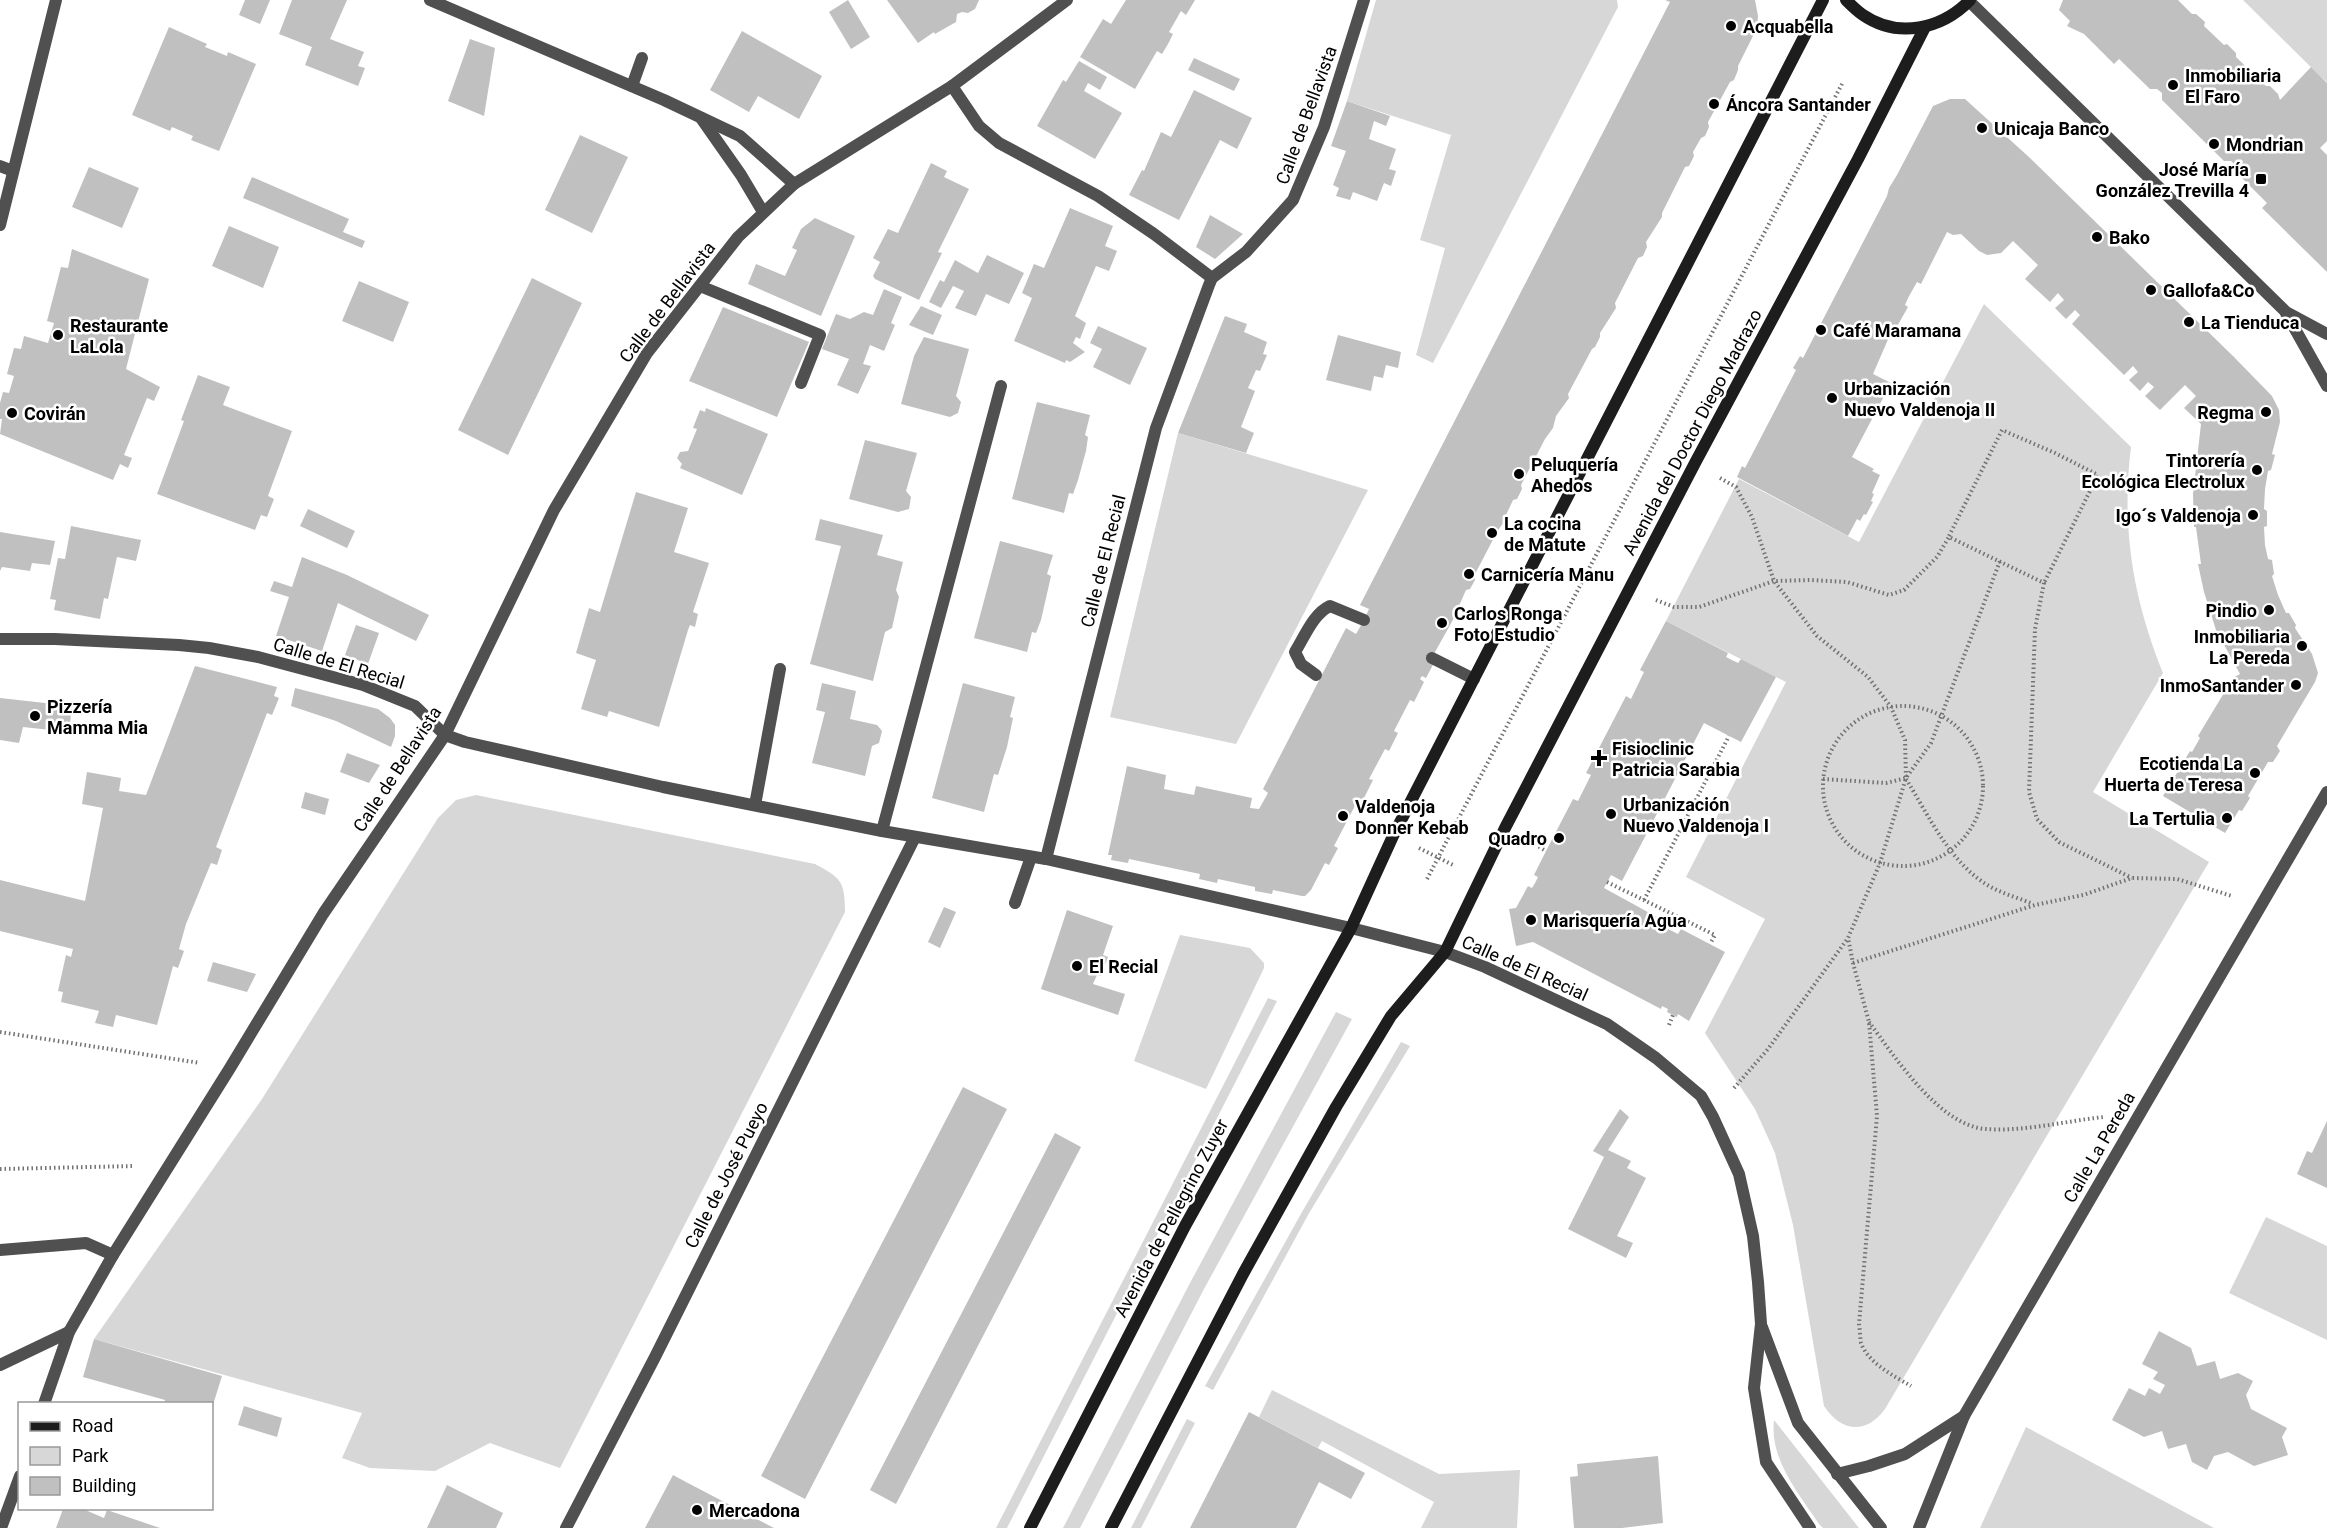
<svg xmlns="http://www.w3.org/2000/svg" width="2327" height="1528" font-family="Roboto,sans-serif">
<rect width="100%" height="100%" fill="#fff"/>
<!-- green -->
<g fill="#d7d7d7">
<path d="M1376,0h241l1,7 -185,356 -17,-8 29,-107 -25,-8 31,-105 -104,-34z"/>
<path d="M2243,0h84v82l-6,-5z"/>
<path d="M1984,304l147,143c-10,80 2,152 32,226l-70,119 116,70 -324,547c-19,26 -44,23 -61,-3l-31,-181 -18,-72 -20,-44 -50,-76 60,-114 -79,-42 100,-195 -120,-61 73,-142 120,63z"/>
<path d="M1178,433l190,57 -132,254 -126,-27z"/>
<path d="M476,795l339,69c26,14 30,17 30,48l-285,556 -70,-25 -55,28 -65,-3 -28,-10 20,-45 -268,-74 168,-240 176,-281 18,-18z"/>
<path d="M1180,935l70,13 14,15v5l-58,121 -72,-28z"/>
<path d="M1268,998l9,3 -270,527h-11z"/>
<path d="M1336,1012l16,7 -148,270 -124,239h-17l127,-245z"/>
<path d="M1401,1042l9,4 -102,169 -95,175 -8,-4 97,-174z"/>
<path d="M2266,1217l61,29v94l-98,-47z"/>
<path d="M1272,1390l167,84 81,-4 -3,58h-96l13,-26 -112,-61 -4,7 -59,-31z"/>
<path d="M1187,1419l8,4 -54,105h-10z"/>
<path d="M1774,1420l85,108h-36l-4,-4c-20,-30 -50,-65 -45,-104z"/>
<path d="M2026,1427l188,101h-234z"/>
</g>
<!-- building -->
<g fill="#c0c0c0">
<path d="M245,0h25l-10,24 -21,-9z"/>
<path d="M292,0h55l-17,39 34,13 -6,14 7,2 -7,18 -53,-21 7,-18 -33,-13z"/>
<path d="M848,0l22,37 -19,12 -22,-37z"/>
<path d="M887,0h92l-4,9 -7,4 -6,-1 -5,2 -1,8 -21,12 -1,-2 -16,11z"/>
<path d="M1126,0h69l-9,15 -5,-4 -12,21 4,2 -5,10 -6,10 -5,-3 -22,38 -55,-32 23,-38 8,5z"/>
<path d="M1665,0h90l3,16 -1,12 -19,38v4l-4,10 -4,2 -22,40 1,5 -4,9 -4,2 -8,14 1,4 -5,10 -4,1 -23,46v4l-16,25 1,5 -4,9 -5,2 -23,45 1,5 -16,25v4l-5,10 -3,2 -24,45 1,4 -13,18 -3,12 -8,11 -24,46 1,4 -5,10 -4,1 -7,15 1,3 -9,12 -24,46 1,4 -5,9 -4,1 -7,16v3l-29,52 4,2 -8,15 -4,-2 -2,3 4,3 -10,20 -4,-2 -16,31 4,2 -9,18 -4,-2 -16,30 4,1 -10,20 -4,-2 -25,48 4,2 -9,17 -4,-2 -14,27 -6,6h-3l-29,-6 -1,4 -17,-3v-4l-37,-8 -1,4 -18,-4 1,-5 -71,-15 -1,4 -17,-3 1,-5h-4l19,-89 39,9 -2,14 30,6 2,-9 56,12 -2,10 9,1 9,-16 -5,-4 83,-161 10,6 8,-14 5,-11 -9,-4 310,-603z"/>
<path d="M2063,0h115l14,14h4l9,8 -1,4 20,19 3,-1 9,9v4l30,29h4l8,8 2,6 31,-33 16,16v58l-7,7 7,7v117l-65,-64 5,-5 -31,-31 -1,-7 -4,-4h-7l-62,-61v-7l-5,-4h-7l-31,-30 -5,5 -30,-30 -17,-8 3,-5 -11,-11z"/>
<path d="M169,27l38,17 -2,3 22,9 1,-4 28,12 -37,87 -28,-11 2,-4 -21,-9 -2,4 -38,-16z"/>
<path d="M742,31l80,45 -23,43 -41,-23 -9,16 -39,-22z"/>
<path d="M470,39l25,9 -11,68 -36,-15z"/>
<path d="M1194,58l46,21 -6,12 -46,-21z"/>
<path d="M1079,61l28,16 -7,13 -12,-7 -4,8 38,22 -27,46 -58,-33 26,-46 3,2z"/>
<path d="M1194,90l58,28 -15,31 -17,-9 -41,80 -50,-25 13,-25 2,1 17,-39 10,5z"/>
<path d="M1950,99h15l65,59 204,199 38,39 7,14 1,12 -8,32 3,1 -4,15 -3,1 -3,18 -1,20 3,2v15l-3,1 1,18 3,14 4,1 2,14 -2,2 6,19 8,18h3l7,12 -1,3 17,26 6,19 -3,9 -38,64 3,5 -7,11h-5l-20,34 2,2 -8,13 -3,-1 -14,23 -62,-37 27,-45 2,1 8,-14 -2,-2 35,-58 7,-4 -24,-44 -12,-38 -6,-28h3l-5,-37h-2l-1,-33 8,-70 -17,-16 12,-12 -11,-11 -25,25 -15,-14 9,-9 -6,-5 -8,9 -11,-11 9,-8 -5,-6 -9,9 -52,-51 8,-9 -5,-5 -9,9 -11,-11 9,-8 -6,-7 -8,9 -25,-23 13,-14 -25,-24 -12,12 -14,2 -8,-4 -18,-17 -8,1 -6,-3 -26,52 -4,-2 -9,16 -3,7 3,2 -13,23 -2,-2 -20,46 18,9 -39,74 22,12 -2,2 8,4 -8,18 2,1 -3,7 2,1 -7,13 -2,-1 -4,7 -3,-2 -9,17 -111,-59 5,-11 3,2 51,-98 -3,-2 7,-12 3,2 84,-162 2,-8 8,-13 36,-69z"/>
<path d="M1347,101l43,15 -4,10 -12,-5 -5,18 27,10 -7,20 7,2 -5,15 -7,-3 -7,18 -24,-9 -3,8 -14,-4 3,-8 -6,-3 13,-34 -15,-5z"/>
<path d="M580,135l48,22 -36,76 -47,-23z"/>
<path d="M931,163l16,8 -3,6 25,12 -31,63 4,1 -23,47 -44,-21 -2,-3 7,-14 -7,-4 15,-29 10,4z"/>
<path d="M89,167l50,21 -17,40 -50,-21z"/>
<path d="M252,177l97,42 -6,13 22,9 -3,7 -119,-50z"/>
<path d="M1070,208l43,18 -8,20 12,5 -8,20 -13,-5 -21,50 11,7 -6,16 -4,-2 -3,6 12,9 -15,10 -4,-2 -1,3 -51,-22 18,-43 -10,-5 12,-29 10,4z"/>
<path d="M1210,215l33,19 -28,25 -19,-12z"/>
<path d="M815,218l40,18 -34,80 -73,-32 8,-20 29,12 12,-26 -5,-2 9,-19z"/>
<path d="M229,226l50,21 -16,41 -51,-22z"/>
<path d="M72,249l77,30 -23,90 34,18 -6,14 -7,-3 -23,57 8,3 -4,10 -8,-4 -7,16 -113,-46 2,-15h-2v-16l3,-11 6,1 5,-17 -7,-2 7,-26 7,1 3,-13 24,7 6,-20 -7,-2 14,-54 7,1z"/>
<path d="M987,255l37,18 -15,31 -23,-10 -10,22 -21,-8 9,-17 -11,-5 -12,22 -12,-6 11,-22 4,2 11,-22 23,13z"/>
<path d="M532,278l50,25 -74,152 -50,-25z"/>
<path d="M359,281l50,21 -16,40 -51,-21z"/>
<path d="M884,289l18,8 -11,26 4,2 -11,26 -14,-6 -7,19 8,2 -13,28 -21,-9 12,-26 -27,-10 14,-35 14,5 14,-7 9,3z"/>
<path d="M921,306l21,9 -9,20 -24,-10z"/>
<path d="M723,307l86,35 -32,75 -88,-36z"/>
<path d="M1225,316l22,8 -3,8 23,10 -4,12 4,1 -7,16 -4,-1 -8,18 7,3 -14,36 13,6 -8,20 -68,-20z"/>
<path d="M1098,326l49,22 -17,37 -37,-18 9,-18 -12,-6z"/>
<path d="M1338,335l63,17 -3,16 -12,-3 -3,13 -9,-2 -3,15 -45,-11z"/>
<path d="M924,337l45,12 -13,47 5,6 -3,11 -8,4 -49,-13 13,-48z"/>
<path d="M198,375l32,12 -7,18 69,26 -24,65 6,3 -7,18 -6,-2 -6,15 -98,-36 27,-73 -3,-1z"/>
<path d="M1037,402l53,13 -5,20 3,2 -2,14 -8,29 -5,14 -4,-1 -5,20 -52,-14z"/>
<path d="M706,408l62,26 -26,61 -62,-27 2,-4 -5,-6 3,-6 8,-1 9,-22 -4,-1 7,-18 5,2z"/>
<path d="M865,440l52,13 -11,38 5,6 -2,12 -11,3 -49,-13z"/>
<path d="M636,492l52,16 -14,44 35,11 -16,49 5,2 -3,13 -5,-2 -2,5 -29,97 -50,-16 -2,6 -26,-8 15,-49 -20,-7 13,-45 11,4z"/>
<path d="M308,509l47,22 -8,17 -47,-22z"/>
<path d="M820,519l63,16 -6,20 26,7 -7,28 3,7 -7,31 -7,4 -12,49 -63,-17 31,-118 -26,-6z"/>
<path d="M71,526l70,14 -5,21 -19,-4 -9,42 -4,-1 -4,21 -46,-9 2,-10 -6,-1 8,-41 7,1z"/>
<path d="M0,532l55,9 -5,24 -18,-2 -2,8 -28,-4 -2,4z"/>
<path d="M1000,541l53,14 -6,19 4,2 -10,44 -5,13 -4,-1 -5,20 -53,-14z"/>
<path d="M302,557l45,18 82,40 -13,26 -78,-38 -16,48 -46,-15 13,-39 -19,-6 4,-10 18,6z"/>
<path d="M1666,621l62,32 -2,4 12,6 3,-4 35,18 -35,65 -37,-19 -82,158 -11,-6 -7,13 62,34 -2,5 14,7 3,-5 44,23 -36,69 -11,-7 -1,3 -10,-5 1,-3 -6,-3 -1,3 -128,-67 -17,4 -7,-37 7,-1 12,-22 4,2 3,-5 3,-6 -4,-2 12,-24 27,-52 5,2 13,-26 -5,-2 40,-77 5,3 13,-27 -4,-2z"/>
<path d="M356,625l23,8 -11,31 -23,-9z"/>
<path d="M195,666l82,21 -3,9 5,2 -7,17 -5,-2 -51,134 6,3 -5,15 -6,-2 -25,61 -7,25 5,2 -6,17 -5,-2 -16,59 -41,-10 -3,12 -18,-4 4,-12 -38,-9 2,-10 -5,-1 8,-36 5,2 2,-8 -73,-18v-51l85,21 18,-93 -21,-4 5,-32 34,6 -2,13 27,4z"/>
<path d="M822,683l34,8 -6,28 27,6 5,6 -3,12 -7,3 -7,30 -53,-13 13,-51 -9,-2z"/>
<path d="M963,683l52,14 -5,20 3,1 -6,29 -9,28 -4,-1 -10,38 -52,-14z"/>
<path d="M295,688l83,21 12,9 5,7v11l-4,11 -55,-26 -45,-15z"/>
<path d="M0,698l72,8 -3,26 -46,-5 -4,16 -19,-3z"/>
<path d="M347,753l33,12 -11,18 -29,-11z"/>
<path d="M305,792l24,7 -4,16 -24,-7z"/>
<path d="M944,907l12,5 -16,36 -12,-6z"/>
<path d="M1067,910l46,16 -10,29 5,2 -7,19 -4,-1 -4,9 32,10 -7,21 -77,-26z"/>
<path d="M213,962l43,12 -9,18 -40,-11z"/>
<path d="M963,1087l44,22 -202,390 -44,-23z"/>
<path d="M1620,1109l9,8 -21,33 23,11 -4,7 19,10 -29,58 16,7 -7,15 -58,-29 36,-72 -11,-6z"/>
<path d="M2327,1121v67l-30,-14 10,-23 5,2z"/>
<path d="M1055,1133l26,14 -185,357 -26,-14z"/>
<path d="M2159,1331l32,17 6,18 18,-5 5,18 18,-6 15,8 -7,14 5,14 36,19 -5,9 6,18 -34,11 -26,-14 -14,4 -7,14 -15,-8 -6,-18 -18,5 -6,-18 -18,6 -32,-17 17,-32 16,8 4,-8 11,6 5,-9 -12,-6 5,-7 -16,-8z"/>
<path d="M94,1339l128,37 -10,32v-4h-43l-4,-2v-2l-82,-23z"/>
<path d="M244,1406l38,12 -5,19 -39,-12z"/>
<path d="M1249,1412l116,61 -14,26 -32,-17 -23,46h-106z"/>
<path d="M1658,1456l5,67 -41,5h-48l-4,-51 8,-1 -1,-12z"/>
<path d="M673,1475l13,7 88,46h-129z"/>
<path d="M447,1485l56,28 -7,15h-69z"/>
<path d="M63,1509h20l21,9 3,-8 53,18h-104z"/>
</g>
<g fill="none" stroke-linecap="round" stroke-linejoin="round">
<!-- path -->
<g stroke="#727272" stroke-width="4" stroke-dasharray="1.5 3" stroke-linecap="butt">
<path d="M1720,478l16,9 16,30 22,64 43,55 51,41 23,30 14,33 1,38 -26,85 -32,75 5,25 16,59 8,94 -18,208c1,6 1,13 2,19 7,20 33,33 50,43"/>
<path d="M1949,536l53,-106 53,23 43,22 -54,108"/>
<path d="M1656,600l18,7h25l75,-26 37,-1 36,2 42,13 15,-5 33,-33 12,-20 95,46 -9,46 -6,163 8,27 22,23 73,36"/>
<circle cx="1903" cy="786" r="80"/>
<path d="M1823,779l63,4 20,-5 25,-35 69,-182"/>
<path d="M1906,779c23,37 44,84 83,107 14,8 30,12 44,18"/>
<path d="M1531,842l15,9"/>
<path d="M1419,848l36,18"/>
<path d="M1427,879l416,-797"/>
<path d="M1607,882l108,53 -5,9"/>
<path d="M1644,900l85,-164"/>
<path d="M1853,963l182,-58 48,-10 49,-17 45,1 55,17"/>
<path d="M1869,1022c26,35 70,103 116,107 39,3 80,-8 119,-12"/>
<path d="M1669,1025l4,-10"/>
<path d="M0,1032l200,31"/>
<path d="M1734,1088l34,-39 80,-111"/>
<path d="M0,1169l134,-3"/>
</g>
<!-- lane -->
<g stroke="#505050" stroke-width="12">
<path d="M632,86l10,-28"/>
<path d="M700,286l120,49 -19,48"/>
<path d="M1432,658l42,21"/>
<path d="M1316,675l-15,-11 -6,-12c10,-16 18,-38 35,-46l34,14"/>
<path d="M1015,903l16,-46"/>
</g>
<!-- street -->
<g stroke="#505050" stroke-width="12">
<path d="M430,0l234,100 76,36 54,48"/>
<path d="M1969,1l317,311 41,22"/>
<path d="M952,86l27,40 20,17 99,53 56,38 58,44"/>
<path d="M701,118l40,57 22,37"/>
<path d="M0,166l13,5"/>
<path d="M0,225l56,-225"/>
<path d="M2286,313l41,73"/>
<path d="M0,639h55l124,6 30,3 49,9 105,28 52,21 30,29 20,7 198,45 219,44 164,28 305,69 94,24 40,15 122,57 49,34 45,38 12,21 26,57 14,62 5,46 3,42 -7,64 12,74 44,66"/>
<path d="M755,805l25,-136"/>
<path d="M882,831l119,-445"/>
<path d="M1046,859l110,-431 53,-143 3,-7 34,-26 47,-52 31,-73 40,-127"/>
<path d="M0,1250l86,-7 27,12"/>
<path d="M1762,1327l36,96 83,105"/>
<path d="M0,1365l69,-33"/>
<path d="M44,1404l25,-72 44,-77 117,-187 93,-154 122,-179 109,-225 93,-157 91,-116 56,-53 158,-98 115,-86"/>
<path d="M1837,1474l32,-8 36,-12 59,-38"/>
<path d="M1,1528l19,-52"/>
<path d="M566,1528l89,-171 260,-520"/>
<path d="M1919,1528l45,-112 363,-624"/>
</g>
<!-- secondary -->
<g stroke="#1d1d1d" stroke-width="12">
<path d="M1846,0c5,5 11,11 17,15 35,24 79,14 107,-15"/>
<path d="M1030,1528l155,-302 166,-298 42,-92 430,-836"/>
<path d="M1111,1528l132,-254 93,-167 55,-91 54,-64 60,-124 190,-365 163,-304 67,-132"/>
</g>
</g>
<!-- markers -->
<g fill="#000" stroke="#fff" stroke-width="2">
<circle cx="1731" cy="26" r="6"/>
<circle cx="2173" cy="85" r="6"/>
<circle cx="1714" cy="104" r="6"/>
<circle cx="1982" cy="128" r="6"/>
<circle cx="2214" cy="144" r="6"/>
<rect x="2255" y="173" width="12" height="12" rx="3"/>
<circle cx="2097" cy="237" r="6"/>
<circle cx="2151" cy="290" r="6"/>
<circle cx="2189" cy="322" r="6"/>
<circle cx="1821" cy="330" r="6"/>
<circle cx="58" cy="335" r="6"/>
<circle cx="1832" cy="398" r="6"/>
<circle cx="2266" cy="412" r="6"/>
<circle cx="12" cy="413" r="6"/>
<circle cx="2257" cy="470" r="6"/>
<circle cx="1519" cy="474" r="6"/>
<circle cx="2253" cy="515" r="6"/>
<circle cx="1492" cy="533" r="6"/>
<circle cx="1469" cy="574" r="6"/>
<circle cx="2269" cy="610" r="6"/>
<circle cx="1442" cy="623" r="6"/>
<circle cx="2302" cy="646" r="6"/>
<circle cx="2296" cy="685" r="6"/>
<circle cx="35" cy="716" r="6"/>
<path d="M1596 749h6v6h6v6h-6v6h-6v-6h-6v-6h6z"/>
<circle cx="2255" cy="773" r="6"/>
<circle cx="1611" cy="814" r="6"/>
<circle cx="1343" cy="816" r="6"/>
<circle cx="2227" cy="818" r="6"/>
<circle cx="1559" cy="838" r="6"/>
<circle cx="1531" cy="920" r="6"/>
<circle cx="1077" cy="966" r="6"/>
<circle cx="697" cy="1510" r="6"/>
</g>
<g text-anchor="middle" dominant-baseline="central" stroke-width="5" stroke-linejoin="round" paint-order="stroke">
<!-- poi labels -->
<g font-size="18" font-weight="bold" fill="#000" stroke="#fff" text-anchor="start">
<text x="1743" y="26">Acquabella</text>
<text x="2185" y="75">Inmobiliaria<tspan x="2185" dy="21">El Faro</tspan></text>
<text x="1726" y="104">Áncora Santander</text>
<text x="1994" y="128">Unicaja Banco</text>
<text x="2226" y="144">Mondrian</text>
<text x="2249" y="169" text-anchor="end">José María<tspan x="2249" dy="21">González Trevilla 4</tspan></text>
<text x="2109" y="237">Bako</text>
<text x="2163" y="290">Gallofa&amp;Co</text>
<text x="2201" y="322">La Tienduca</text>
<text x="70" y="325">Restaurante<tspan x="70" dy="21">LaLola</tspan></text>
<text x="1833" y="330">Café Maramana</text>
<text x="1844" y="388">Urbanización<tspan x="1844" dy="21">Nuevo Valdenoja II</tspan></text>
<text x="2254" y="412" text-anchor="end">Regma</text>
<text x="24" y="413">Covirán</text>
<text x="2245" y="460" text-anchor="end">Tintorería<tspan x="2245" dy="21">Ecológica Electrolux</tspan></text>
<text x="1531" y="464">Peluquería<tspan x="1531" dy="21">Ahedos</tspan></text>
<text x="2241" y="515" text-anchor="end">Igo´s Valdenoja</text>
<text x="1504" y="523">La cocina<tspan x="1504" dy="21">de Matute</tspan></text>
<text x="1481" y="574">Carnicería Manu</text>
<text x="2257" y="610" text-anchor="end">Pindio</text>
<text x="1454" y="613">Carlos Ronga<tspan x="1454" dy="21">Foto Estudio</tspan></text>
<text x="2290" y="636" text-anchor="end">Inmobiliaria<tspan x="2290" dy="21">La Pereda</tspan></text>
<text x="2284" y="685" text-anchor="end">InmoSantander</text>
<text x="47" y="706">Pizzería<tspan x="47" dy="21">Mamma Mia</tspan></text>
<text x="1612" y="748">Fisioclinic<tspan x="1612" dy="21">Patricia Sarabia</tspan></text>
<text x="2243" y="763" text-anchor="end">Ecotienda La<tspan x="2243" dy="21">Huerta de Teresa</tspan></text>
<text x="1623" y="804">Urbanización<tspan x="1623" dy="21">Nuevo Valdenoja I</tspan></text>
<text x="1355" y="806">Valdenoja<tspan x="1355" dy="21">Donner Kebab</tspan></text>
<text x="2215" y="818" text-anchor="end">La Tertulia</text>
<text x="1547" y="838" text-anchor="end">Quadro</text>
<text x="1543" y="920">Marisquería Agua</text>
<text x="1089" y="966">El Recial</text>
<text x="709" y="1510">Mercadona</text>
</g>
<!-- street labels -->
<g font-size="18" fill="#000" stroke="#fff">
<text transform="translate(1306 115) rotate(-70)">Calle de Bellavista</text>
<text transform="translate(667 302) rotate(-53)">Calle de Bellavista</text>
<text transform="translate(1692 432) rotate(-62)">Avenida del Doctor Diego Madrazo</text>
<text transform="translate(1103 561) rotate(-76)">Calle de El Recial</text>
<text transform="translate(339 663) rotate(17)">Calle de El Recial</text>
<text transform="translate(397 769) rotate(-57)">Calle de Bellavista</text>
<text transform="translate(1525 968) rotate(24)">Calle de El Recial</text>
<text transform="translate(2099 1147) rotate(-60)">Calle La Pereda</text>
<text transform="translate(726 1175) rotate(-63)">Calle de José Pueyo</text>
<text transform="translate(1171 1218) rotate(-62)">Avenida de Pellegrino Zuyer</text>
</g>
</g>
<!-- legend -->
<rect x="18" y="1402" width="195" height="108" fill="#ffffff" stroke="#999999" stroke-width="1.5"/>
<rect x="30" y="1422" width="30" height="9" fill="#1d1d1d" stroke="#999999" stroke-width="1.5"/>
<text x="72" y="1432" font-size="18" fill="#000000">Road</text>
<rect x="30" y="1447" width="30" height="18" fill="#d7d7d7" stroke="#999999" stroke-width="1.5"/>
<text x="72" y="1462" font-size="18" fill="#000000">Park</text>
<rect x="30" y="1477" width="30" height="18" fill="#c0c0c0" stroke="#999999" stroke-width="1.5"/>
<text x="72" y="1492" font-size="18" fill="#000000">Building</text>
</svg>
